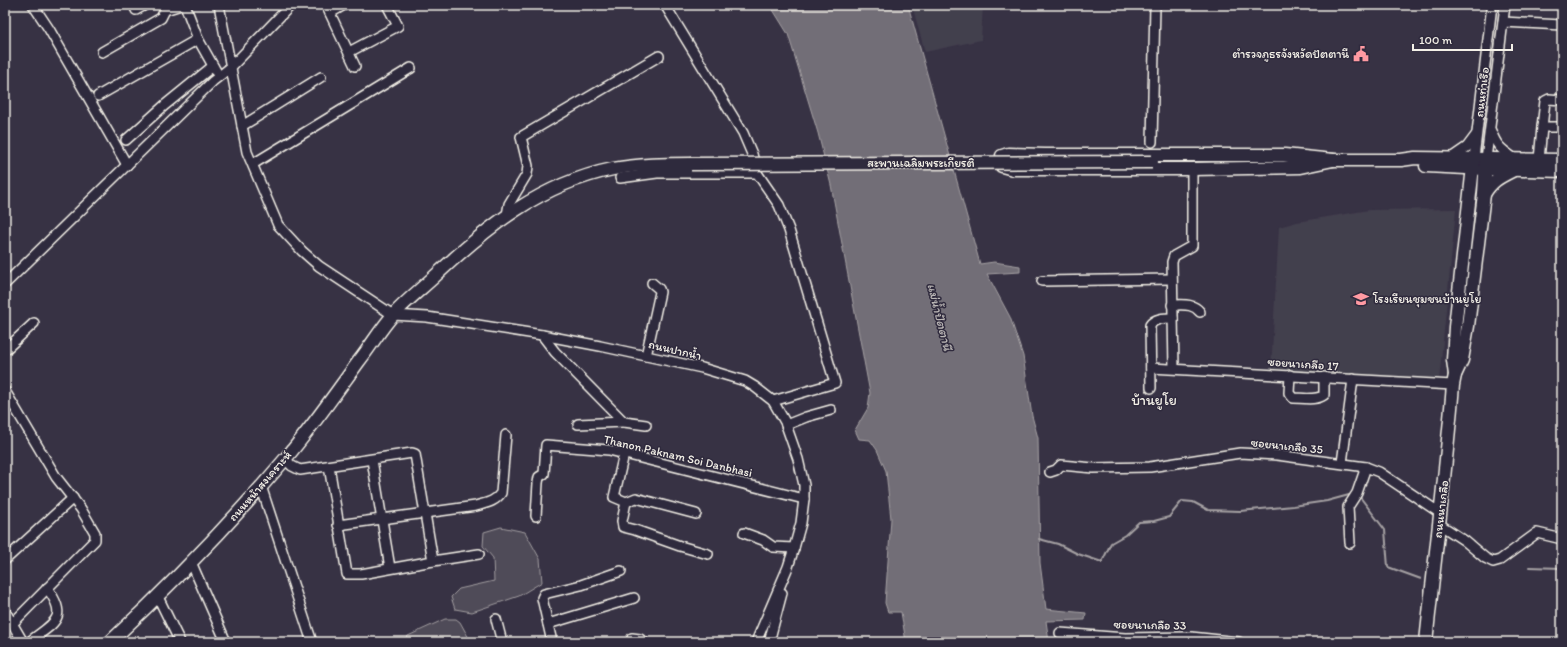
<svg xmlns="http://www.w3.org/2000/svg" width="1567" height="647" font-family="Itim,'Playpen Sans Thai',sans-serif">
<rect width="100%" height="100%" fill="#373244"/>
<filter id="ink" filterUnits="userSpaceOnUse"><feTurbulence type="fractalNoise" baseFrequency=".025" numOctaves="2"/><feDisplacementMap in="SourceGraphic" scale="8" xChannelSelector="R" yChannelSelector="G"/><feConvolveMatrix kernelMatrix="1 2 1 2 8 2 1 2 1" color-interpolation-filters="sRGB"/></filter>
<g filter="url(#ink)">
<!-- built -->
<g fill="#433f4e">
<path d="M912,5h71l-2,35 -56,12z"/>
<path d="M1456,209l-17,172 -168,-11 8,-143 18,-5 72,-12z"/>
</g>
<!-- green -->
<g fill="#504b59" stroke="#a29ea0">
<path d="M501,527l24,5 15,27 2,23 -23,14 -47,16 -17,-3 -4,-12 8,-8 35,-8 -1,-23 -10,-12 1,-14z"/>
<path d="M445,619h11l4,3 11,20h-69l6,-6z"/>
</g>
<!-- water -->
<path fill="#726e77" stroke="#a6a2a4" d="M770,5h138l72,259 14,-2 26,4v6l-33,2 23,43 13,39 9,60 6,22 2,125 6,46 40,4 -1,7 -39,1 3,21h-143l-5,-30h-13l-3,-9 6,-84 -5,-48 -9,-21 -7,-10 -11,-1 -4,-9 13,-22 2,-15 -39,-208 -13,-52 -30,-99z"/>
<g fill="none" stroke-linecap="round" stroke-linejoin="round">
<!-- stream -->
<g stroke="#a6a2a4" stroke-width="2">
<path d="M1357,497h3l25,33 3,37 33,12"/>
<path d="M1039,539l19,5 20,10 24,8 9,-19 14,-8 14,-13 15,-1 15,-4 13,-16 11,1 15,8 32,1 53,-5 34,-5 22,-6 4,1"/>
<path d="M1529,567l33,1"/>
</g>
<defs>
<g id="minor">
<path d="M33,5l16,24 78,136"/>
<path d="M134,5l2,5 9,-5"/>
<path d="M185,5l13,34 18,32"/>
<path d="M219,5l28,147 31,73 24,26 17,15 74,49 34,2 115,18 58,11 102,22 43,13 10,6 18,14 12,21 13,37 6,26v14l-3,24 -7,25 -6,19 -32,75"/>
<path d="M326,5l29,61"/>
<path d="M665,5l78,128 9,21 5,19 22,32 10,25 46,153 -62,18"/>
<path d="M330,13l14,-8"/>
<path d="M1503,22l59,3"/>
<path d="M102,52l59,-34 4,-8 16,-5"/>
<path d="M349,52l49,-26 -11,-21"/>
<path d="M98,96l100,-57"/>
<path d="M1562,100l-13,-1 -4,2 -3,26h20"/>
<path d="M242,126l79,-49"/>
<path d="M1491,131c6,16 10,18 24,28"/>
<path d="M126,140l39,-35 48,-39"/>
<path d="M1152,142l3,-137"/>
<path d="M1451,158l16,-11 9,-12"/>
<path d="M1474,158l18,-153"/>
<path d="M1486,159l19,-154"/>
<path d="M1539,160l3,-33"/>
<path d="M253,164l158,-96"/>
<path d="M620,178l37,-5h100"/>
<path d="M507,215l2,-11 18,-30 1,-8 -7,-29 138,-81"/>
<path d="M1042,281l129,-2"/>
<path d="M5,284l208,-203 18,-14 60,-62"/>
<path d="M1172,305c11,0 21,-2 28,7"/>
<path d="M542,335l13,17 69,70 22,3"/>
<path d="M5,350l29,-27"/>
<path d="M646,356l14,-64 -1,-3 -7,-6"/>
<path d="M1151,368l302,17"/>
<path d="M1174,368l-2,-106 2,-6 18,-10v-77"/>
<path d="M1290,375l-1,18 4,5c9,0 23,3 31,-3v-18"/>
<path d="M1151,388l-1,-63c5,-7 14,-7 23,-7"/>
<path d="M5,391l51,86 25,32 14,24v7l-83,84"/>
<path d="M578,424l46,-2"/>
<path d="M786,425l20,-8 25,-7"/>
<path d="M624,454l-10,43 12,5 -4,19 1,6 12,3 45,16 28,8"/>
<path d="M285,459l7,7 8,4 112,-17 3,1 18,107"/>
<path d="M372,460l18,108"/>
<path d="M1342,463l11,-84"/>
<path d="M329,466l18,108h14l72,-13 46,-7"/>
<path d="M1050,472l6,-2 5,-5 32,3 57,-1 90,-14 37,2 89,12 13,5 61,41"/>
<path d="M261,486l51,156"/>
<path d="M626,502l10,-4 60,16"/>
<path d="M536,516l2,-33 1,-6 5,-3 2,-29 63,5 195,49"/>
<path d="M1439,524l26,17 20,17 8,4 7,-2 37,-27 25,6"/>
<path d="M338,525l138,-19c10,-3 19,-4 25,-13l5,-58"/>
<path d="M744,533l19,7 10,7 21,1"/>
<path d="M1350,543l-2,-36 9,-14 9,-26"/>
<path d="M5,560l68,-62"/>
<path d="M191,562l35,80"/>
<path d="M158,597l22,45"/>
<path d="M5,611l18,31"/>
<path d="M496,619l6,23"/>
<path d="M548,624l86,-26"/>
<path d="M1060,633l65,5 66,-1 48,5"/>
<path d="M632,638l8,1 4,3"/>
<path d="M29,642c24,-19 41,-23 18,-54"/>
<path d="M552,642l-10,-44 2,-4 37,-9 40,-14"/>
<path d="M769,642l13,-49"/>
</g>
<g id="major">
<path d="M1008,154l37,1h239l49,5 -33,7 -108,2h-179l-11,-3v-10z"/>
<path d="M1325,160h76l14,-2 147,2"/>
<path d="M1426,166l60,3 76,2"/>
<path d="M1484,194c8,-13 14,-16 28,-23"/>
<path d="M1455,375l-2,-15 2,-33 19,-169"/>
<path d="M110,642c62,-58 121,-119 176,-184 26,-31 49,-64 73,-97 12,-15 22,-33 35,-47 12,-13 27,-25 40,-37 53,-50 106,-93 179,-108 26,-5 51,-5 78,-5"/>
<path d="M1426,642c9,-86 20,-171 27,-257l2,-10 7,-15 6,-34 16,-132 2,-35"/>
</g>
</defs>
<!-- minor casing -->
<use href="#minor" stroke="#f4f1e8" stroke-width="12"/>
<!-- major casing -->
<use href="#major" stroke="#f4f1e8" stroke-width="15"/>
<!-- minor -->
<use href="#minor" stroke="#2f2a3d" stroke-width="9"/>
<!-- major -->
<use href="#major" stroke="#2f2a3d" stroke-width="12"/>
<defs>
<path id="major-bridge" d="M691,164l461,-2"/>
</defs>
<!-- major-bridge casing -->
<use href="#major-bridge" stroke="#f4f1e8" stroke-width="15" stroke-linecap="butt"/>
<!-- major-bridge -->
<use href="#major-bridge" stroke="#2f2a3d" stroke-width="12"/>
</g>
</g>
<!-- icons -->
<defs>
<symbol id="civic-bare" viewBox="-9 -9 18 18"><path d="M-.6-6.5H3V-4.5H.6V-3L4-1V1h2V6H-6V1h2V-1L-.6-3ZM-1.2 2.5V6h2.4V2.5Z" fill="#ff9aa2" stroke="#2f2a3d" stroke-width="2.5" paint-order="stroke"/></symbol>
<symbol id="school-bare" viewBox="-9 -9 18 18"><path d="M0-5L7-2L0 1L-7-2ZM-4 1L0 2.5L4 1V4Q0 6-4 4Z" fill="#ff9aa2" stroke="#2f2a3d" stroke-width="2.5" paint-order="stroke"/></symbol>
</defs>
<g fill-rule="evenodd">
<use href="#civic-bare" x="1350" y="43" width="22" height="22"/>
<use href="#school-bare" x="1350" y="288" width="22" height="22"/>
</g>
<g text-anchor="middle" dominant-baseline="central" stroke-width="3" stroke-linejoin="round" paint-order="stroke">
<!-- poi labels -->
<g font-size="12" fill="#f4f1e8" stroke="#2f2a3d" text-anchor="end">
<text x="1349" y="54">ตำรวจภูธรจังหวัดปัตตานี</text>
<text x="1373" y="299" text-anchor="start">โรงเรียนชุมชนบ้านยูโย</text>
</g>
<!-- street labels -->
<g font-size="12" fill="#f4f1e8" stroke="#2f2a3d">
<text transform="translate(1482 92) rotate(-83)">ถนนท่าเรือ</text>
<text x="921" y="163">สะพานเฉลิมพระเกียรติ</text>
<text transform="translate(675 350) rotate(13)">ถนนปากน้ำ</text>
<text transform="translate(1303 364) rotate(4)">ซอยนาเกลือ 17</text>
<text transform="translate(1287 446) rotate(6)">ซอยนาเกลือ 35</text>
<text transform="translate(678 456) rotate(13)">Thanon Paknam Soi Danbhasi</text>
<text transform="translate(260 486) rotate(-49)">ถนนหน้าสงเคราะห์</text>
<text transform="translate(1441 509) rotate(-83)">ถนนนาเกลือ</text>
<text transform="translate(1150 625) rotate(1)">ซอยนาเกลือ 33</text>
</g>
<!-- water labels -->
<g font-size="13" font-style="italic" fill="#bab6b5" stroke="#2f2a3d">
<text transform="translate(940 317) rotate(76)">แม่น้ำปัตตานี</text>
</g>
<!-- quarter labels -->
<g font-size="14" fill="#f4f1e8" stroke="#2f2a3d">
<text x="1154" y="400">บ้านยูโย</text>
</g>
</g>
<!-- margin -->
<rect width="1567" height="647" fill="none" stroke="#2f2a3d" stroke-width="20"/>
<rect x="10" y="10" width="1547" height="627" fill="none" stroke="#f4f1e8" stroke-width="1.5" filter="url(#ink)"/>
<!-- scale -->
<path d="M1413 44v6h99v-6" fill="none" stroke="#f4f1e8" stroke-width="2"/>
<text x="1419" y="44" font-size="12" fill="#f4f1e8" stroke="#2f2a3d" stroke-width="3" paint-order="stroke">100 m</text>
</svg>
